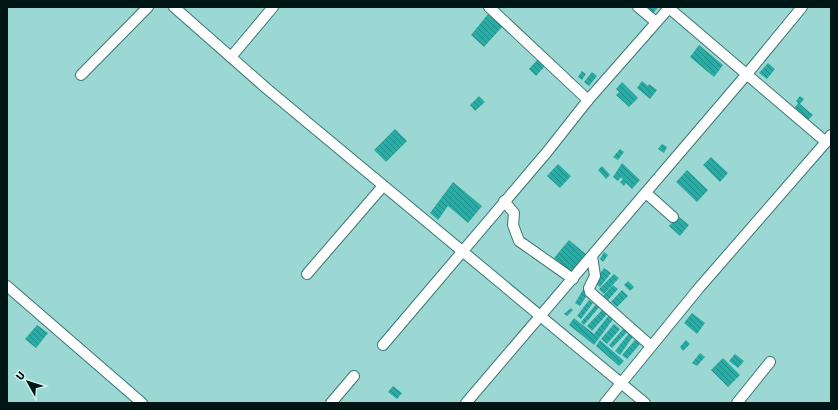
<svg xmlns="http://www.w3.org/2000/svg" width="838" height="410" font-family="Signika,sans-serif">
<defs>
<pattern id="building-back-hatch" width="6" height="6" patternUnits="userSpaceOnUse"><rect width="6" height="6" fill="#27ada5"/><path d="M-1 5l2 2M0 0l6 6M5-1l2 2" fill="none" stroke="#1f8c85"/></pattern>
</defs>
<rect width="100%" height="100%" fill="#9bd8d3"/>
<!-- building -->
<g fill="url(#building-back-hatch)">
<path d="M641,7h17l-7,9z"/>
<path d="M488,14l14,13 -18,20 -13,-12z"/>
<path d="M699,45l24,20 -9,12 -24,-20z"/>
<path d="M538,59l7,7 -9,10 -7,-7z"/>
<path d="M768,63l7,6 -8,10 -8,-6z"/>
<path d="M582,71l4,3 -4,6 -4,-3z"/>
<path d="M592,72l5,4 -8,10 -5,-4z"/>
<path d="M642,81l6,5 1,-2 8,6 -7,9 -13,-11z"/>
<path d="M622,82l16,16 -9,9 -13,-12 3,-3 -3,-3z"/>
<path d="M479,96l6,6 -10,9 -5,-6z"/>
<path d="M800,96l4,3 -4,5 13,11 -5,5 -14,-11 4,-6 -2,-2z"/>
<path d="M395,129l12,12 -21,21 -12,-12z"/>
<path d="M662,144l5,3 -3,6 -6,-4z"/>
<path d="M620,149l4,3 -6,8 -5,-3z"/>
<path d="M711,157l17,16 -8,9 -17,-17z"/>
<path d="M622,163l18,17 -8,9 -6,-6 -2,3 -4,-4 3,-3 -2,-2 -3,4 -5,-4z"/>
<path d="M558,164l13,12 -11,12 -13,-12z"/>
<path d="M602,166l8,9 -4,4 -8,-9z"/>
<path d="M687,170l21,20 -11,12 -21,-20z"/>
<path d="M453,182l29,24 -14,17 -20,-17 -10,14 -8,-7z"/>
<path d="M678,216l11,9 -9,11 -11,-10z"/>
<path d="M569,240l18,15 -15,18 -18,-15z"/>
<path d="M604,252l4,3 -5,7 -3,-3z"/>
<path d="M604,268l7,5 -11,14 -6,-5z"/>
<path d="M614,274l5,4 -15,16 -5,-5z"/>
<path d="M628,281l6,6 -4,4 -6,-6z"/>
<path d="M613,285l5,4 -10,11 -5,-4z"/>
<path d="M584,288l5,4 -9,14 -5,-3z"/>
<path d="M622,290l6,6 -11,11 -6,-5z"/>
<path d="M589,300l4,3 -12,16 -4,-3z"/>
<path d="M598,302l3,3 -17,20 -3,-3z"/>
<path d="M571,308l2,2 -6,6 -3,-2z"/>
<path d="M603,309l5,4 -16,18 -5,-5z"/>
<path d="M692,313l13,10 -8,11 -13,-11z"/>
<path d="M609,315l5,3 -20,27 -25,-20 5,-7 20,16z"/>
<path d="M614,324l6,5 -13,15 -6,-5z"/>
<path d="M37,325l11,8 -12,15 -11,-9z"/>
<path d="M625,327l4,3 -17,18 -3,-3z"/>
<path d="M630,332l4,3 -14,20 -5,-4z"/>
<path d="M600,340l24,21 -5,5 -23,-20z"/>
<path d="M635,340l5,4 -13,15 -5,-4z"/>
<path d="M686,340l4,4 -7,7 -3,-4z"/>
<path d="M700,353l5,4 -8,9 -5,-3z"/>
<path d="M735,354l9,7 -6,7 -9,-7z"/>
<path d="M723,358l17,17 -12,12 -17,-17z"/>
<path d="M393,386l9,7 -5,6 -9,-7z"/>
</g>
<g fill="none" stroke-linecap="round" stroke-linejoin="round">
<defs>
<g id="minor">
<path d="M174,7l92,81 379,315"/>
<path d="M489,7l99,93"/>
<path d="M638,7l18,15"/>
<path d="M670,7l-1,1 157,134 5,-7"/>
<path d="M231,57l42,-50"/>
<path d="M81,75l67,-68"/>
<path d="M646,193l27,24"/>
<path d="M504,201l10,12 -1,12 6,16 54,38"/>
<path d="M592,256l3,20 -6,12 1,4 61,54"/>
<path d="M307,274l76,-88"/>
<path d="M7,286l135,117"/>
<path d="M383,345l164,-193 41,-52 81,-92"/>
<path d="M331,403l23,-27"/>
<path d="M466,403l281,-329 55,-67"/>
<path d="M605,403l94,-115 127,-146"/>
<path d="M737,403l33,-41"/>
</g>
</defs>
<!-- minor casing -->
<use href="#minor" stroke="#3a7772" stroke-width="12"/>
<!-- minor -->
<use href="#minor" stroke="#fff" stroke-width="10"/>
</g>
<!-- border -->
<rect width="838" height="410" fill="none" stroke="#001614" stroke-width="16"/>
<!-- north arrow -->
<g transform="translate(28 382) rotate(309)" stroke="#d5f3f0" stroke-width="3" paint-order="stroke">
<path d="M0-3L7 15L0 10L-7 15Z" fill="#001614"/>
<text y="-6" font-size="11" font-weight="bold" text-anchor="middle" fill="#001614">U</text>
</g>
</svg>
